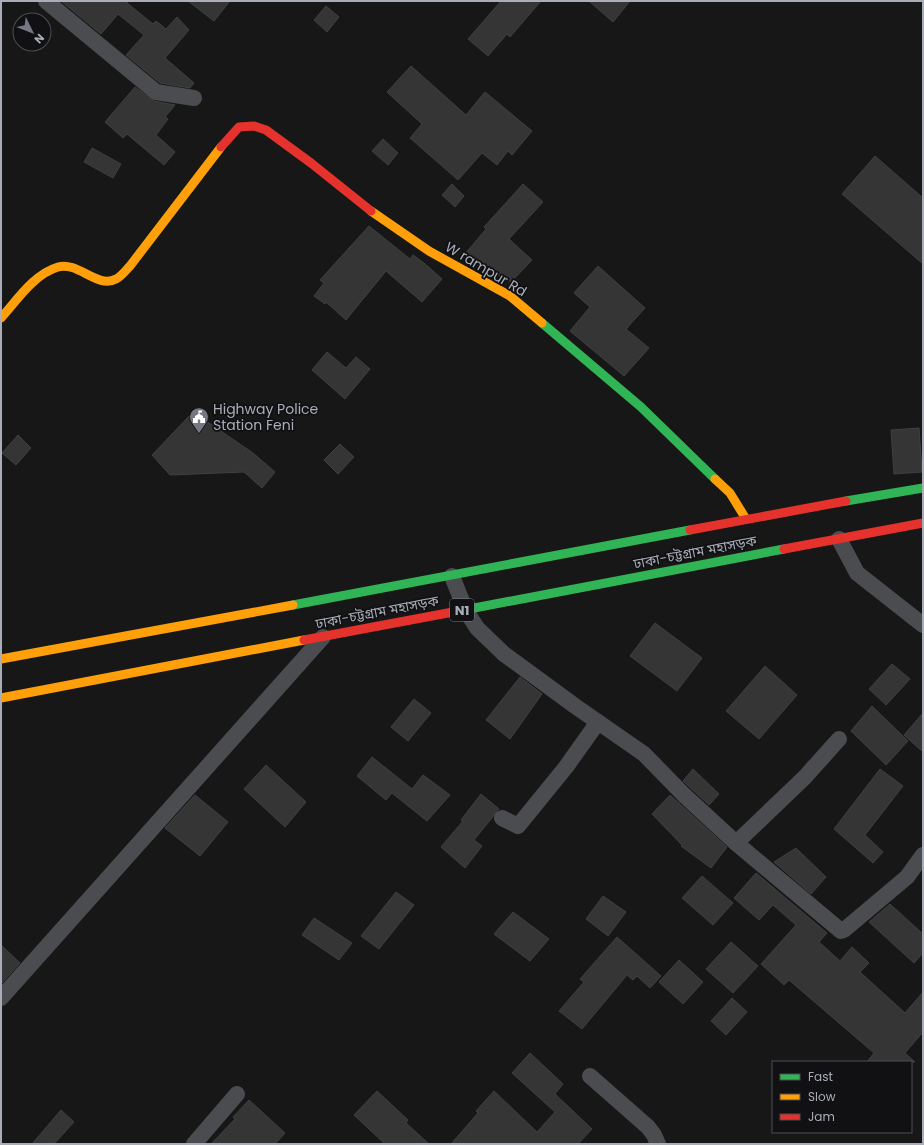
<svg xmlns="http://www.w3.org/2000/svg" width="924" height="1145" font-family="Poppins,'Noto Sans Bengali',sans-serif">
<rect width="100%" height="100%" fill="#171717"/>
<!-- building -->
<g fill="#353536" stroke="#3f4043">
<path d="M61,1h68l-2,2 26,21 3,-3 10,8 11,-12 12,13 -24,28 29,25 -4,5 -30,-5 -34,-28 18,-20 -26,-21 -17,20z"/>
<path d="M188,1h42l-16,20z"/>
<path d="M501,1h40l-31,36 -3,-3 -19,22 -20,-17z"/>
<path d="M589,1h41l-17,21z"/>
<path d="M326,6l13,11 -12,15 -13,-12z"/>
<path d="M411,66l55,49 19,-23 47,39 -20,24 -4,-4 -11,14 -15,-12 -24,27 -48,-42 12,-14 -35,-32z"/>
<path d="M135,87l19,14 21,4 -10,12 3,2 -12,16 19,17 -11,13 -37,-31 -4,4 -18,-16z"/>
<path d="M383,139l15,14 -10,12 -16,-14z"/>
<path d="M92,148l29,16 -8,14 -29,-16z"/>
<path d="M875,156l48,42v66l-81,-70z"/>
<path d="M452,184l12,12 -9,11 -13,-12z"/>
<path d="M523,184l20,18 -34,37 23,21 -21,22 -37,-20 -9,-8 21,-25 -2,-2z"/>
<path d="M369,226l41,33 3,-4 11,8 18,16 -20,23 -36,-31 -40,49 -20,-18 -1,2 -11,-8 10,-13 -4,-3z"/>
<path d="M598,266l47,42 -19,21 23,19 -25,28 -54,-45 20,-24 -16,-14z"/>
<path d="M327,352l19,16 10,-11 14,12 -25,30 -33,-29z"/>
<path d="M193,412l60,41 22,19 -13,16 -18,-16 -74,3 -18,-20z"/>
<path d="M919,428l3,44 -28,2 -3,-44z"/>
<path d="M18,435l13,13 -15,17 -14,-12z"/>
<path d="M340,444l14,13 -16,17 -14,-14z"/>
<path d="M655,623l47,35 -25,33 -47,-35z"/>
<path d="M892,664l18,15 -24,26 -17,-16z"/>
<path d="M765,666l32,29 -38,44 -33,-28z"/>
<path d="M520,677l22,17 -32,45 -24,-19z"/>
<path d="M414,699l17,14 -23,28 -17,-14z"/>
<path d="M872,706l36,35 -22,24 -35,-34z"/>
<path d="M923,713v39l-19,-17z"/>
<path d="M372,757l40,32 11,-14 27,20 -23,26 -35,-28 -6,7 -29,-24z"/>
<path d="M266,765l40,37 -21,25 -41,-38z"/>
<path d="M693,769l26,25 -10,11 -26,-24z"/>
<path d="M880,769l23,17 -38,49 18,17 -10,11 -39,-34z"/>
<path d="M481,794l18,15 -25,31 8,6 -17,22 -24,-21 22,-26 -2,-1z"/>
<path d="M195,795l33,27 -28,34 -35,-28z"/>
<path d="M670,795l57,52 -16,21 -30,-22 1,-1 -30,-31z"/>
<path d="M796,848l30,29 -15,17 -37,-32z"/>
<path d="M756,873l71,60 -8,9 21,19 12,-14 17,16 -9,9 45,41 18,-21v40l-18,21 10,9h-48l7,-9 -85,-73 -5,5 -23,-21 35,-39 -23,-20 -14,15 -25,-22z"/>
<path d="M702,876l31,27 -20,22 -31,-27z"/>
<path d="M396,892l18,13 -35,44 -18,-13z"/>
<path d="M603,896l23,16 -18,24 -22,-17z"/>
<path d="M890,904l33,30v19l-9,10 -45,-41z"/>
<path d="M513,912l36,27 -19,22 -36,-27z"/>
<path d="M314,918l38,25 -13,17 -37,-25z"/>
<path d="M617,937l44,39 -11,12 -13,-12 -4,4 -6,-5 -45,54 -23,-18 25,-29 -4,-3z"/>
<path d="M731,942l27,24 -25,27 -27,-24z"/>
<path d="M1,945l19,18 -19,21z"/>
<path d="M679,960l24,22 -20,22 -24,-22z"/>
<path d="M732,998l15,14 -21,23 -15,-14z"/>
<path d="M530,1053l33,31 -8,10 37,35 -14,15h-127l27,-31 -2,-2 18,-20 43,41 18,-20 -43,-39z"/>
<path d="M377,1091l31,29 -2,3 23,21h-44l-31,-29z"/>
<path d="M249,1100l36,33 -10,11h-64l24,-25 -2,-2z"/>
<path d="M61,1110l13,12 -20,22h-22z"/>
</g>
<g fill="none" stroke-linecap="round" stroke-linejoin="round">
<!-- street -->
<g stroke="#4b4c50" stroke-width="16">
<path d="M46,1l110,91 38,6"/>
<path d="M839,539l18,34 66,52"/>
<path d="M452,576l13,33 12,19 27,26 71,52 69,48 40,41 52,48 105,88 3,-1 63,-53 16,-22"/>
<path d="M502,818l16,8 48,-59 32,-45"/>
<path d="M736,843l69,-66 34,-38"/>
<path d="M1,998l322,-361"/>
<path d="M590,1076l58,51 6,8 4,9"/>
<path d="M194,1144l43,-50"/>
</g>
<!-- fast -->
<g stroke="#30b455" stroke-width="9">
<path d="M542,323l99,84 74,72"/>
<path d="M846,501l77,-13"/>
<path d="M293,605l397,-75"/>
<path d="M469,609l315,-60"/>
</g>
<!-- slow -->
<g stroke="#ff9f0a" stroke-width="9">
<path d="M371,211l58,40 81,45 32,27"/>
<path d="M1,318c16,-18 33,-44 57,-51 20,-6 39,22 58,12 6,-3 10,-9 14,-13l91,-119"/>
<path d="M715,479l15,14 16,26"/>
<path d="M1,659l292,-54"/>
<path d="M1,698l303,-58"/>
</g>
<!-- jam -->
<g stroke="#e5322d" stroke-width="9">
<path d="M221,147l18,-20 15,-1 12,4 45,33 60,48"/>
<path d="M690,530l156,-29"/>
<path d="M784,549l139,-26"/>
<path d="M304,640l165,-31"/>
</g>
</g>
<!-- icons -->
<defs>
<symbol id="civic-pin" viewBox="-11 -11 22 30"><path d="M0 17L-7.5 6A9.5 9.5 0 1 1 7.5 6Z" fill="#757880" stroke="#111113"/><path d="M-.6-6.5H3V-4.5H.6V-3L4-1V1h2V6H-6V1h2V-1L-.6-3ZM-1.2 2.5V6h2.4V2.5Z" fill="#fff"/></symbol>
</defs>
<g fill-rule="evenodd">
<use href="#civic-pin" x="188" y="406" width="22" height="30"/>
</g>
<g text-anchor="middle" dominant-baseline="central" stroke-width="3.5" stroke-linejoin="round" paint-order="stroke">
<!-- shield labels -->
<rect fill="#111113" stroke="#7b7e86" stroke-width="1" x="450" y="599" width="24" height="22" rx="3"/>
<g font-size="13" font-weight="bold" fill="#a8adb8">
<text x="462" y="610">N1</text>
</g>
<!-- street labels -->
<g font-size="14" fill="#a8adb8" stroke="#111113">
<text transform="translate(486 269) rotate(31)">W rampur Rd</text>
<text transform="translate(695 552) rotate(-11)">ঢাকা-চট্টগ্রাম মহাসড়ক</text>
<text transform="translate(377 612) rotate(-11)">ঢাকা-চট্টগ্রাম মহাসড়ক</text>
</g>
<!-- poi labels -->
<g font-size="14" fill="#a8adb8" stroke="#111113" text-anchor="start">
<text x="213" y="409">Highway Police<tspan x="213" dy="16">Station Feni</tspan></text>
</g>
</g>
<!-- border -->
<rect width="924" height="1145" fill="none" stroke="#a8adb8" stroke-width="4"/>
<!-- legend -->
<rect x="772" y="1061" width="140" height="72" fill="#111113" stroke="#4d4f55"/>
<rect x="780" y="1074" width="20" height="6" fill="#30b455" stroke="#4d4f55"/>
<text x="808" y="1081" font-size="12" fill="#a8adb8">Fast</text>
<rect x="780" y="1094" width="20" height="6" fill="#ff9f0a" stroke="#4d4f55"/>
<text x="808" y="1101" font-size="12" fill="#a8adb8">Slow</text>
<rect x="780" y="1114" width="20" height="6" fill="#e5322d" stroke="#4d4f55"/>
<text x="808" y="1121" font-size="12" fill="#a8adb8">Jam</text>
<!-- north arrow -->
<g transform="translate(32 32) rotate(133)"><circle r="19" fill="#111113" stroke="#4d4f55"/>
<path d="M0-3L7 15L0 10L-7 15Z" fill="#757880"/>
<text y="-6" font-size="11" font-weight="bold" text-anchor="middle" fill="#a8adb8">N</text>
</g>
</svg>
